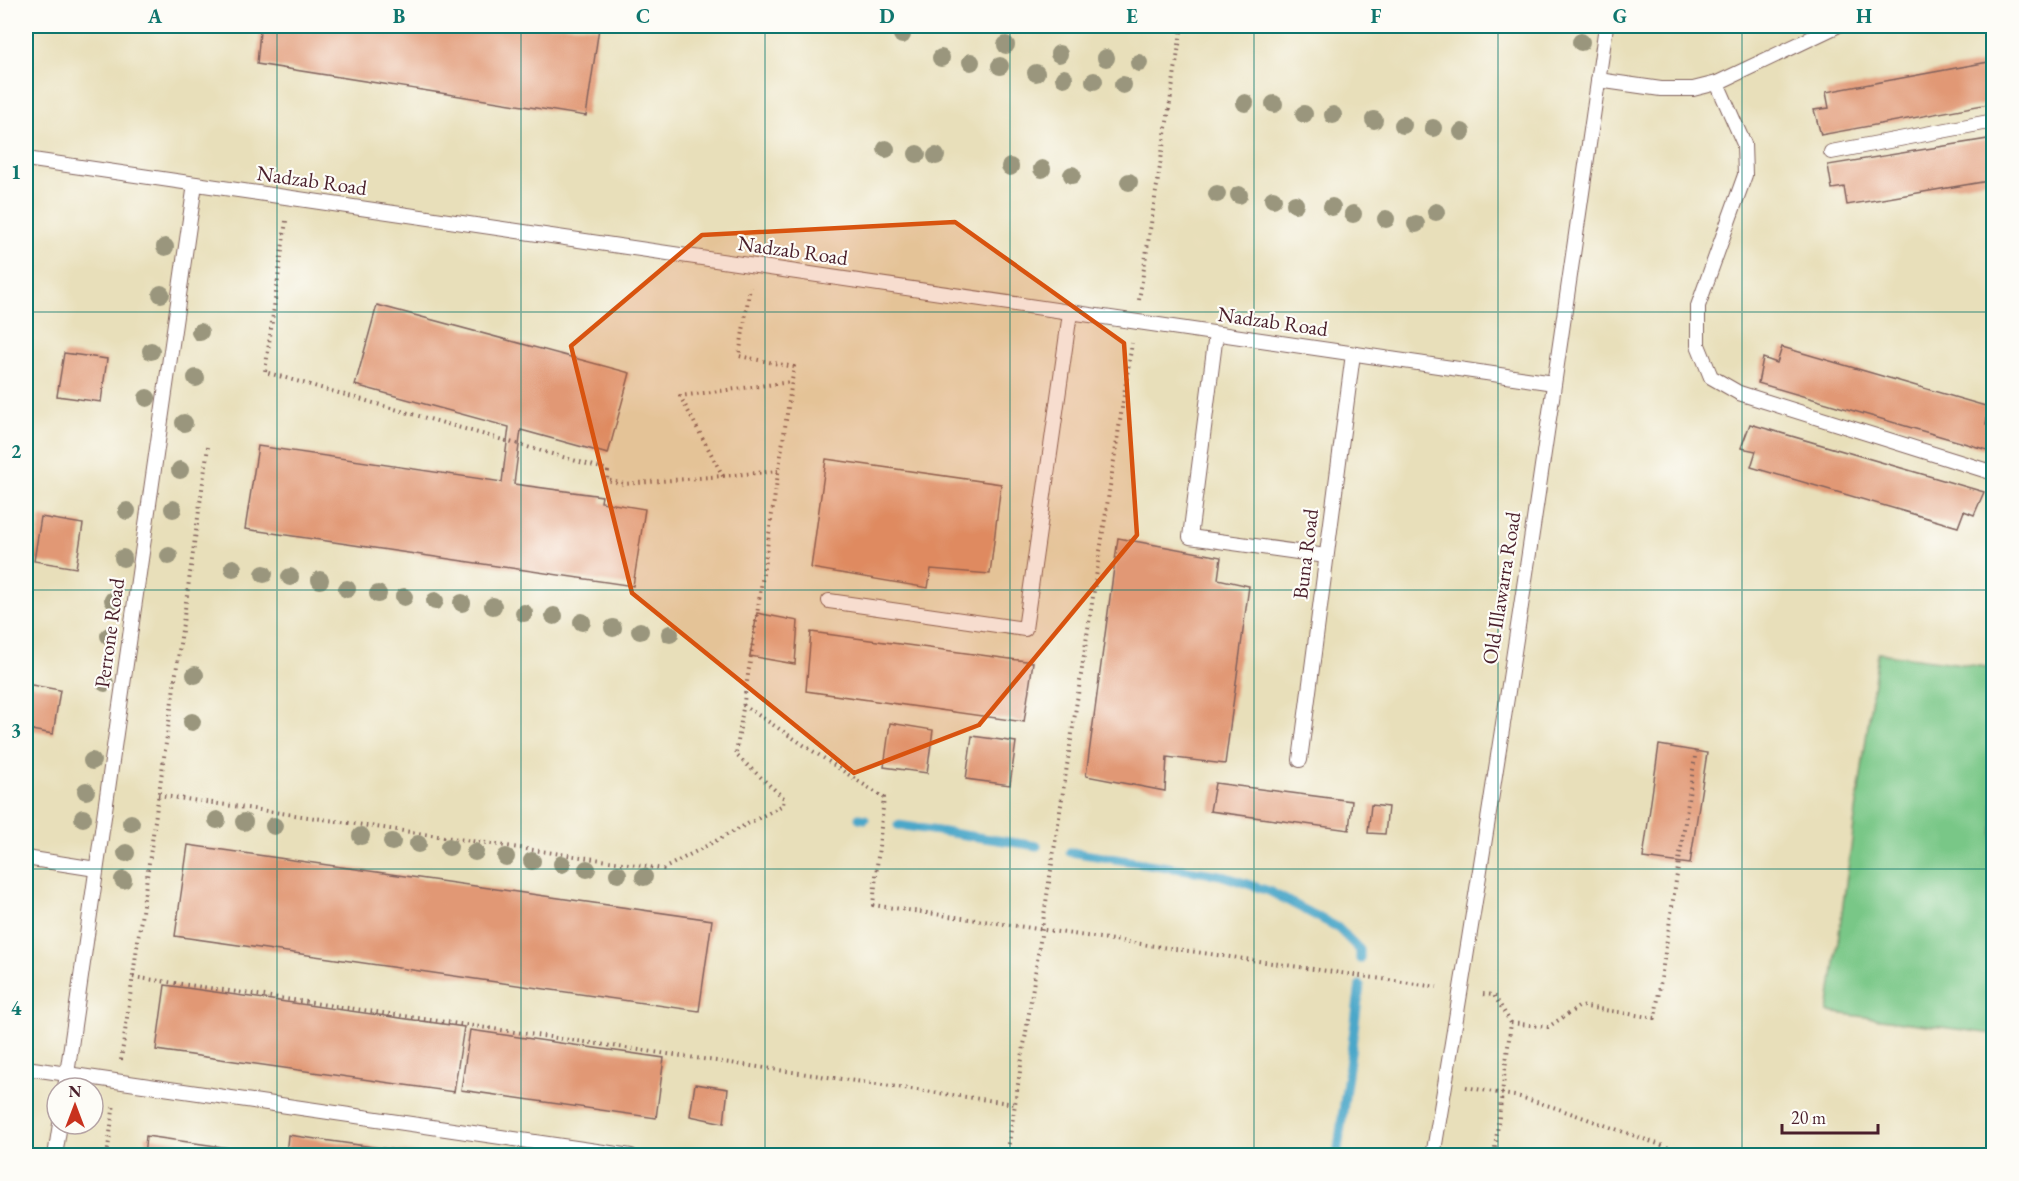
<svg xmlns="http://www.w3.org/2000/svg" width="2019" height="1181" font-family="'EB Garamond',serif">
<rect width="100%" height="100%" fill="#fdfcf7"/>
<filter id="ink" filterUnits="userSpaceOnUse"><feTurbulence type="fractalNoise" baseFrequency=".0167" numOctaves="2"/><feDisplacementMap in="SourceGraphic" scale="12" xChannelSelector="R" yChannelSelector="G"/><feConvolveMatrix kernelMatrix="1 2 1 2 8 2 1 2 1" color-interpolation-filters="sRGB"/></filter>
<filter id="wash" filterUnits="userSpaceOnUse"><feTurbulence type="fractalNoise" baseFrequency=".008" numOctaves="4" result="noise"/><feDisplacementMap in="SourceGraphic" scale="24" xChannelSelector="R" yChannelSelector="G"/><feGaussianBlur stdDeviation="1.35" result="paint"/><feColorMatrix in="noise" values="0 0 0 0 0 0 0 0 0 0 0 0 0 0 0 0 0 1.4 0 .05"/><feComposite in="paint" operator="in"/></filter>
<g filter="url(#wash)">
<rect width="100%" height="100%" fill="#e8dfba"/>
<!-- green -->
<path fill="#79c787" stroke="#627359" stroke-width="1.5" d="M1878,653l115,15v366l-165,-22z"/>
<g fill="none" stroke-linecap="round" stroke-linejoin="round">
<!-- stream -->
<g stroke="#4ba7c9" stroke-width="9">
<path d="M859,818l6,1"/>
<path d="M898,825l139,21"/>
<path d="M1070,852l150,23 49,16 68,36 23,23v9"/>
<path d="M1337,1156l23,-171"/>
</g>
</g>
<g id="blocks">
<!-- building -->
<g fill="#e19874">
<path d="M230,26h350l19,2 -13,88 -329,-52 3,-33z"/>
<path d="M1994,61v42l-173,32 -7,-25 15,-2 -3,-16z"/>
<path d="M1994,138v42l-147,25 -3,-18 -12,2 -4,-24z"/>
<path d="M377,305l253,68 -22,81 -87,-24 -7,54 88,12 -1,6 44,7 -12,77 -388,-57 13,-83 244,36 7,-55 -154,-42z"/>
<path d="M1782,347l207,60 -3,17 8,1 -3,26 -233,-68 5,-25 14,5z"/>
<path d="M64,353l43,6 -6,43 -44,-6z"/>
<path d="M1750,424l234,68 -10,23 -10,-4 -6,16 -207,-60 5,-16 -15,-3z"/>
<path d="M826,459l175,25 -11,90 -59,-5 -3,19 -117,-20z"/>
<path d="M41,517l42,7 -7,44 -42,-7z"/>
<path d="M1118,538l103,19 -3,22 31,7 -24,178 -58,-7 -2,34 -79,-15z"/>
<path d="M757,613l41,8 -3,43 -45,-8z"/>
<path d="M811,632l222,30 -9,60 -218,-31z"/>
<path d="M26,684l34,6 -7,44 -27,-5z"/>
<path d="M890,723l43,7 -6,43 -43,-6z"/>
<path d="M972,736l44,6 -6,43 -44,-6z"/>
<path d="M1659,745l48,8 -17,111 -47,-6z"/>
<path d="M1215,783l137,18 -3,29 -139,-19z"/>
<path d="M1371,805l17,2 -3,27 -17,-1z"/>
<path d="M188,845l524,75 -13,91 -524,-75z"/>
<path d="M165,985l299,42 -10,65 -298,-42z"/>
<path d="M470,1030l194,28 -8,60 -195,-28z"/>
<path d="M695,1084l33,5 -4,34 -34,-7z"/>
<path d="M288,1135l134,19v2h-136z"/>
<path d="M146,1136l126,18v2h-128z"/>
</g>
</g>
</g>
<g filter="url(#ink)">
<use href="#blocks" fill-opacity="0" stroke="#81625d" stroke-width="1.5"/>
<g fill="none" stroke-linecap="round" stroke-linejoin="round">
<defs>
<g id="lane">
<path d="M1598,80l63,9h32l24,-6 120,-57"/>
<path d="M1717,83l27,61 1,31 -47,131v39l13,32 28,16 255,80"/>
<path d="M1831,152l163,-31"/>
<path d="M26,159l1528,224"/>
<path d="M1216,334l-26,203 136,19"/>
<path d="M829,601l196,28 45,-316"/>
<path d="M1300,760l53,-406"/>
<path d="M26,858l70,11"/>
<path d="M26,1068l605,88"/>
<path d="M65,1088l130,-904"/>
<path d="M55,1156l5,-32"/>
<path d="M1433,1156c64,-376 119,-753 173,-1130"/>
</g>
</defs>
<!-- lane casing -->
<use href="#lane" stroke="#81625d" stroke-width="16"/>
<!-- path -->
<g stroke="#81625d" stroke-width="4" stroke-dasharray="1.5 4.5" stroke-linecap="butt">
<path d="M286,221l-21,151 343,98 -1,10 17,4 99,-8 -43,-80 111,-14"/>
<path d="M1139,300l43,-274"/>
<path d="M723,476l55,-5"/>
<path d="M743,705l141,93 -11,107 564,82"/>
<path d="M158,795l505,74 120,-64 1,-7 -48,-43 58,-388 -55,-11 11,-69"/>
<path d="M133,977l882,127"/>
<path d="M1483,994l11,1 17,28 -17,133"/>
<path d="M1511,1023l37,4 32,-21 75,12 41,-268"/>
<path d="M121,1060l87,-613"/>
<path d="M1466,1087l54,10 36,11 136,48"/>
<path d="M107,1156l7,-53"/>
<path d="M1007,1156l125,-813"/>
</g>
<!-- lane -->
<use href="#lane" stroke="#fff" stroke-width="14"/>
</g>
<!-- trees -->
<g fill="#9a967d">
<circle cx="902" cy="35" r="9"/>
<circle cx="1581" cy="42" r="9"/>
<circle cx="1006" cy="45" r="9"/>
<circle cx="1059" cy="54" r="9"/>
<circle cx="941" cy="58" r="9"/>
<circle cx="1106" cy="58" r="9"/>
<circle cx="971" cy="62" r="9"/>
<circle cx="1139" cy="63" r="9"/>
<circle cx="1000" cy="66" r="9"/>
<circle cx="1036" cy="73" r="9"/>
<circle cx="1064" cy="78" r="9"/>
<circle cx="1094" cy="81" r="9"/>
<circle cx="1123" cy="85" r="9"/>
<circle cx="1245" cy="103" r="9"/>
<circle cx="1274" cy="104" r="9"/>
<circle cx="1304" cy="114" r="9"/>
<circle cx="1333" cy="115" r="9"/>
<circle cx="1374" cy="120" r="9"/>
<circle cx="1403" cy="125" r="9"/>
<circle cx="1433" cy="128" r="9"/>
<circle cx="1462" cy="132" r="9"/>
<circle cx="886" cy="149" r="9"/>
<circle cx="917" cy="154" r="9"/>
<circle cx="936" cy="156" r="9"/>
<circle cx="1010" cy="167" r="9"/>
<circle cx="1042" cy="169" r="9"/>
<circle cx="1072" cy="175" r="9"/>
<circle cx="1129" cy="182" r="9"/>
<circle cx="1217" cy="194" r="9"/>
<circle cx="1239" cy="195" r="9"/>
<circle cx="1273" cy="199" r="9"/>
<circle cx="1295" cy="204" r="9"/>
<circle cx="1332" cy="207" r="9"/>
<circle cx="1436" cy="212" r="9"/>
<circle cx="1353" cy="214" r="9"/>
<circle cx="1386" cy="219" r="9"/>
<circle cx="1416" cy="224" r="9"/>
<circle cx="165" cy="247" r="9"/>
<circle cx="161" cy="294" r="9"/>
<circle cx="200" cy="332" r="9"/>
<circle cx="151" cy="351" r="9"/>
<circle cx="196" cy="378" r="9"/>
<circle cx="147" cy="398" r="9"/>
<circle cx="184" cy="423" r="9"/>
<circle cx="180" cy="470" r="9"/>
<circle cx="173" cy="509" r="9"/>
<circle cx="127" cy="511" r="9"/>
<circle cx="169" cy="556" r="9"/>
<circle cx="123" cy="558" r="9"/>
<circle cx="233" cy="568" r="9"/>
<circle cx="264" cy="574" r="9"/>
<circle cx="290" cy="577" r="9"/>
<circle cx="320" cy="580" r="9"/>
<circle cx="347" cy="589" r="9"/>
<circle cx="378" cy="594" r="9"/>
<circle cx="404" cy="597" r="9"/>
<circle cx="113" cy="600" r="9"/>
<circle cx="435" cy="601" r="9"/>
<circle cx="462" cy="603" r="9"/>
<circle cx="493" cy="606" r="9"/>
<circle cx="524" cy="613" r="9"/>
<circle cx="554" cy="616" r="9"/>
<circle cx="582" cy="622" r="9"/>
<circle cx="613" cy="628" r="9"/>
<circle cx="640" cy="631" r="9"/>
<circle cx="670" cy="634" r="9"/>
<circle cx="109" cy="636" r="9"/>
<circle cx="195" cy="675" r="9"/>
<circle cx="105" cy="683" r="9"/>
<circle cx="192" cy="722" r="9"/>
<circle cx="92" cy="761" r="9"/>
<circle cx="86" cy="791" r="9"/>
<circle cx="83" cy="818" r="9"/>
<circle cx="217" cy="820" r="9"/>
<circle cx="244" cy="822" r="9"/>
<circle cx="131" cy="823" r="9"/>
<circle cx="274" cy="826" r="9"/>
<circle cx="361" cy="836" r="9"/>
<circle cx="392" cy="842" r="9"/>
<circle cx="418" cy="844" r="9"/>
<circle cx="449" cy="847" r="9"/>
<circle cx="475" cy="852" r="9"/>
<circle cx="126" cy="853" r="9"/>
<circle cx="506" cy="857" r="9"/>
<circle cx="532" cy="861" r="9"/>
<circle cx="562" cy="864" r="9"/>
<circle cx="587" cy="869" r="9"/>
<circle cx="618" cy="874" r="9"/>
<circle cx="644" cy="877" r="9"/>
<circle cx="123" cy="880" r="9"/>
</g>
</g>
<!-- marked area -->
<path fill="#d8530f" fill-opacity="0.2" stroke="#d8530f" stroke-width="4.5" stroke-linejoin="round" d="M955,222l169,121 13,192 -158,190 -125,48 -222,-180 -61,-247 131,-111z"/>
<!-- grid -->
<path fill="none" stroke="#0f766e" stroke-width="1.5" stroke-opacity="0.55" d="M277,26v1130M521,26v1130M765,26v1130M1010,26v1130M1254,26v1130M1498,26v1130M1742,26v1130M26,312h1968M26,590h1968M26,869h1968"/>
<g text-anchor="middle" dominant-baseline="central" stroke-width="4.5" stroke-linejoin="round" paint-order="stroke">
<!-- street labels -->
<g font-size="21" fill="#4a1f2b" stroke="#fdfcf7">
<text transform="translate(312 180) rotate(8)">Nadzab Road</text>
<text transform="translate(793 250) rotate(8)">Nadzab Road</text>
<text transform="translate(1273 321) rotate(8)">Nadzab Road</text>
<text transform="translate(1305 554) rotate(-83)">Buna Road</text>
<text transform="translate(1501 588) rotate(-81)">Old Illawarra Road</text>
<text transform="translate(109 633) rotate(-82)">Perrone Road</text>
</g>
</g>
<!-- margin -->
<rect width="2019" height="1181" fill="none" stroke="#fdfcf7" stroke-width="66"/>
<!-- north arrow -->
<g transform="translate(75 1106)"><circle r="28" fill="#fdfcf7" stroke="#b5a4a5" stroke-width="1.5"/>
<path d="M0-4.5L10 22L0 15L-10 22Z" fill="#c8321e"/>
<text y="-9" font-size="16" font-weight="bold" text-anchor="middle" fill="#4a1f2b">N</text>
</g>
<!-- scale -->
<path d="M1782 1124v9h96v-9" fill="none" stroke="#4a1f2b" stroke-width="3"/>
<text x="1791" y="1124" font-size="18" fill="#4a1f2b" stroke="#fdfcf7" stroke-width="4.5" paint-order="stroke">20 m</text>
<rect x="33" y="33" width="1953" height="1115" fill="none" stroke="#0f766e" stroke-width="2"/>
<g font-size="20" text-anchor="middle" font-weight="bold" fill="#0f766e">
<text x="155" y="23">A</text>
<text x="399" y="23">B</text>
<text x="643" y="23">C</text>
<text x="887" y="23">D</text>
<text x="1132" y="23">E</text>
<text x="1376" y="23">F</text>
<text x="1620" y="23">G</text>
<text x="1864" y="23">H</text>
<text x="16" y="179">1</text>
<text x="16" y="458">2</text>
<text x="16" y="737">3</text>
<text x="16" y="1015">4</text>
</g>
</svg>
